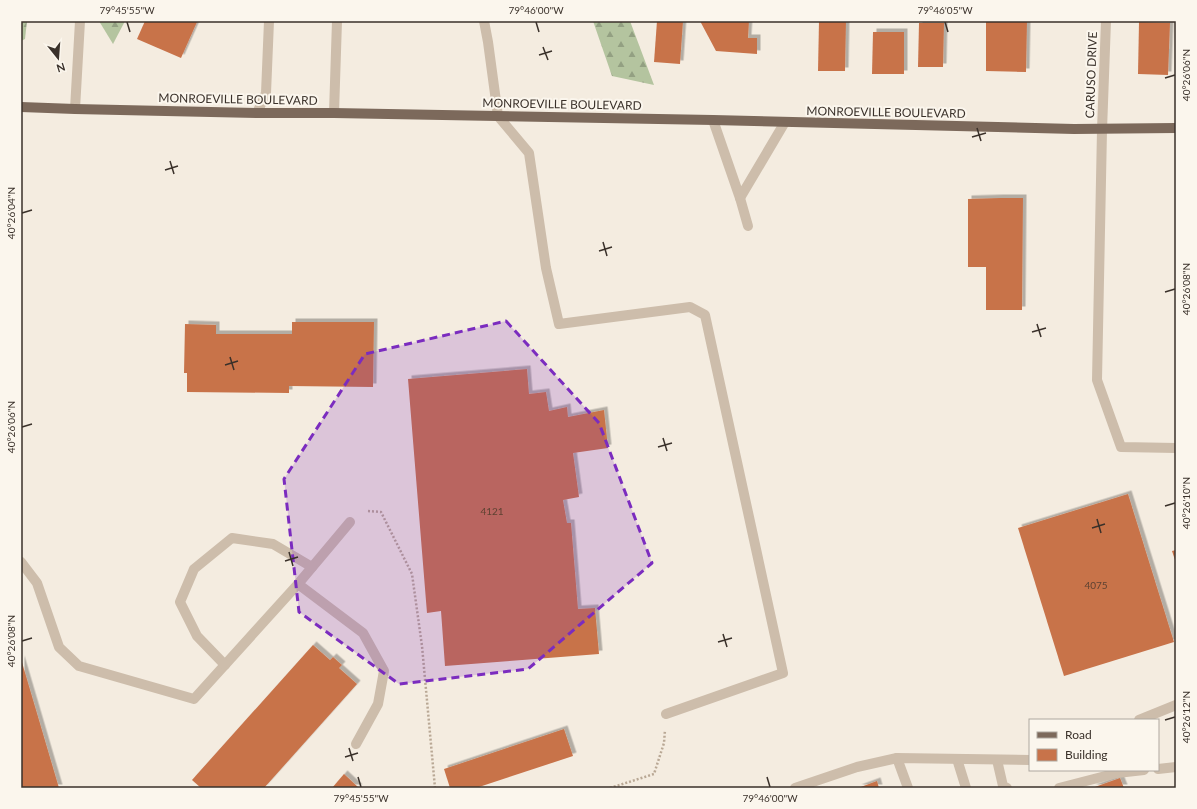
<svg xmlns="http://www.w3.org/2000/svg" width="1197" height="809" font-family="Lato,sans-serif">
<defs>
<pattern id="forest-firs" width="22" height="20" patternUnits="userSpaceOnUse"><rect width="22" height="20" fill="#b4c49f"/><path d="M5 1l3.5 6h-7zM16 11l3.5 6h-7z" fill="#93a082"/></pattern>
<filter id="shadow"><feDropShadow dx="3.5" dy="-3.5" stdDeviation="0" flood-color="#0004"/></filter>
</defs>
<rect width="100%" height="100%" fill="#f4ece0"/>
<!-- forest -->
<g fill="url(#forest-firs)">
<path d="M21,21h6l-2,18 -4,2z"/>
<path d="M99,21h25v2l-11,21z"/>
<path d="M593,21h37l24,64 -42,-9z"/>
</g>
<!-- building -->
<g fill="#c8734a" filter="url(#shadow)">
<path d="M145,21h51l1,1 -16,36 -44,-19z"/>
<path d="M657,21h26l-3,43 -26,-2z"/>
<path d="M700,21h49l-1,17h9v16l-41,-3z"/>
<path d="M819,21h27l-1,50h-27z"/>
<path d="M986,21h41l-1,51 -40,-1z"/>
<path d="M1139,22l31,1 -2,52 -30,-1z"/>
<path d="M919,23h25l-1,44h-25z"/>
<path d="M873,32h31v42h-32z"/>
<path d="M1000,198h23l-1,112h-36v-43h-18v-68z"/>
<path d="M292,322h82l-1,65 -84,-1v7l-102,-1v-19h-3l1,-49 31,1v9h76z"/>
<path d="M527,369l2,25 17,-2 3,19 18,-4 1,10 36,-7 4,38 -35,5 6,44 -16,3 4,23h4l7,86 17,-1 4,46 -154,12 -4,-55 -14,2 -19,-234z"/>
<path d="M1128,494l46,148 -110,34 -46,-148z"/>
<path d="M1176,550v13l-4,-12z"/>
<path d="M313,645l17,15 3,-3 9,8 -3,3 18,16 -93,104h-63l-9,-8z"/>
<path d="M21,659l38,129h-38z"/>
<path d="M564,729l9,27 -97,32h-26l-6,-19z"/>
<path d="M344,774l15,14h-27z"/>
<path d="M1120,778l4,10h-32z"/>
<path d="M877,781l2,7h-21z"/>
</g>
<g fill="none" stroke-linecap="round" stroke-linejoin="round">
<!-- path -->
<g stroke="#b9a895" stroke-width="2.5" stroke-dasharray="2 2" stroke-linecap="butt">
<path d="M368,511l13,1 31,62 10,72 13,142"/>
<path d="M610,788l44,-14 10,-31 1,-13"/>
</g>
<!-- minor -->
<g stroke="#cdbdab" stroke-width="10">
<path d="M484,21l4,21 10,74 31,37 17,115 13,56 131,-17 15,8 78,358 -117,41"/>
<path d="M1106,21l-4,109 -5,250 24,67 55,1"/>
<path d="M75,109l5,-88"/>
<path d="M257,113l9,-20 3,-72"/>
<path d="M334,113l3,-92"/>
<path d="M713,120l27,78 45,-76"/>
<path d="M740,198l8,28"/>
<path d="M21,562l16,21 22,64 20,19 115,33 104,-115 52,-62"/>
<path d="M298,584l65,49 21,38 -6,33 -22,40"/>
<path d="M225,665l-28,-29 -17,-34 14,-33 38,-31 41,6 39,23"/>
<path d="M1139,720l37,-15"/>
<path d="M897,758l11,30"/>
<path d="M957,759l9,29"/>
<path d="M997,760l6,26 4,2"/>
<path d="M1158,769l18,-2"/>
<path d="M795,788l62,-21 40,-9 133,2"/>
<path d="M1059,788l58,-15 27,-3"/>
</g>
<!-- major -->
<path stroke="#7c695b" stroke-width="10" d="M21,107l54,2 182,4h77l379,7 361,9 102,-1"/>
</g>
<!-- marked area -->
<path fill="#7b2cbf" fill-opacity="0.2" stroke="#7b2cbf" stroke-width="3" stroke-dasharray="8 5" stroke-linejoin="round" d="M506,321l93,102 53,140 -124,106 -129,15 -100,-72 -15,-133 81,-125z"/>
<!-- ticks -->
<path fill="none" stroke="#3a312a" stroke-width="1.5" d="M127,22l3,10M536,22l3,10M945,22l3,10M543,47l5,13M539,55l13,-4M1165,78l10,-3M977,128l4,13M972,137l14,-4M170,161l4,13M165,170l13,-4M22,213l10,-3M603,242l4,14M599,251l13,-4M1165,292l10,-3M1037,324l4,13M1032,332l14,-4M230,357l4,13M225,365l13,-4M22,427l10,-3M663,438l4,13M658,447l14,-4M1165,506l10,-3M1097,519l4,14M1092,528l13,-4M289,552l4,14M285,561l13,-4M723,634l4,13M22,641l10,-3M718,642l14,-4M1165,720l10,-3M349,748l4,13M345,757l13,-4M358,777l3,10M767,777l3,10"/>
<g text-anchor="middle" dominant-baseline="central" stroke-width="4" stroke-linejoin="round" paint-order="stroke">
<!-- number labels -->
<g font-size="10" fill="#5e4232">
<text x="492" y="511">4121</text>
<text x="1096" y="585">4075</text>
</g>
<!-- street labels -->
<g font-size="12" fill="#3a312a" stroke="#fbf6ed">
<text transform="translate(1091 75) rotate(-88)">CARUSO DRIVE</text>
<text transform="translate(238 99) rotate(1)">MONROEVILLE BOULEVARD</text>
<text transform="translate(562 104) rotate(1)">MONROEVILLE BOULEVARD</text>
<text transform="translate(886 112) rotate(1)">MONROEVILLE BOULEVARD</text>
</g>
</g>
<!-- border -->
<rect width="1197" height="809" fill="none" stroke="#fbf6ed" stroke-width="44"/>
<!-- legend -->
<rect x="1029" y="719" width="130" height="52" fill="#fbf6ed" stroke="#aea79f"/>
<rect x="1037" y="732" width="20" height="6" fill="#7c695b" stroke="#aea79f"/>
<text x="1065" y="739" font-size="12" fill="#3a312a">Road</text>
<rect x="1037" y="749" width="20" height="12" fill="#c8734a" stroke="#aea79f"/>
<text x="1065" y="759" font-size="12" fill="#3a312a">Building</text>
<!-- north arrow -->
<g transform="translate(58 58) rotate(163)" stroke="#fbf6ed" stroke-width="3" paint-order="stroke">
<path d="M0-3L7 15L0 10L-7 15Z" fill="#3a312a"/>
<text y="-6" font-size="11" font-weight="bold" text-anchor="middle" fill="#3a312a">N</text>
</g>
<rect x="22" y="22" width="1153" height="765" fill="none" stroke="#3a312a" stroke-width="1.5"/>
<g font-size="10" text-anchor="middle" fill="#3a312a">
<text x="127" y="14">79°45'55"W</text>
<text x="536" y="14">79°46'00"W</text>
<text x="945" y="14">79°46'05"W</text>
<text transform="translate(1186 75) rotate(-90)" y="4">40°26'06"N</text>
<text transform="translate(11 213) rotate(-90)" y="4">40°26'04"N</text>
<text transform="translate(1186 289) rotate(-90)" y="4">40°26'08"N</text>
<text transform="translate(11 427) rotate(-90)" y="4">40°26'06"N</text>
<text transform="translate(1186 503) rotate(-90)" y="4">40°26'10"N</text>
<text transform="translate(11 641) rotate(-90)" y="4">40°26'08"N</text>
<text transform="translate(1186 717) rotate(-90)" y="4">40°26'12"N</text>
<text x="361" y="802">79°45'55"W</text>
<text x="770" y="802">79°46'00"W</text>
</g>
</svg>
